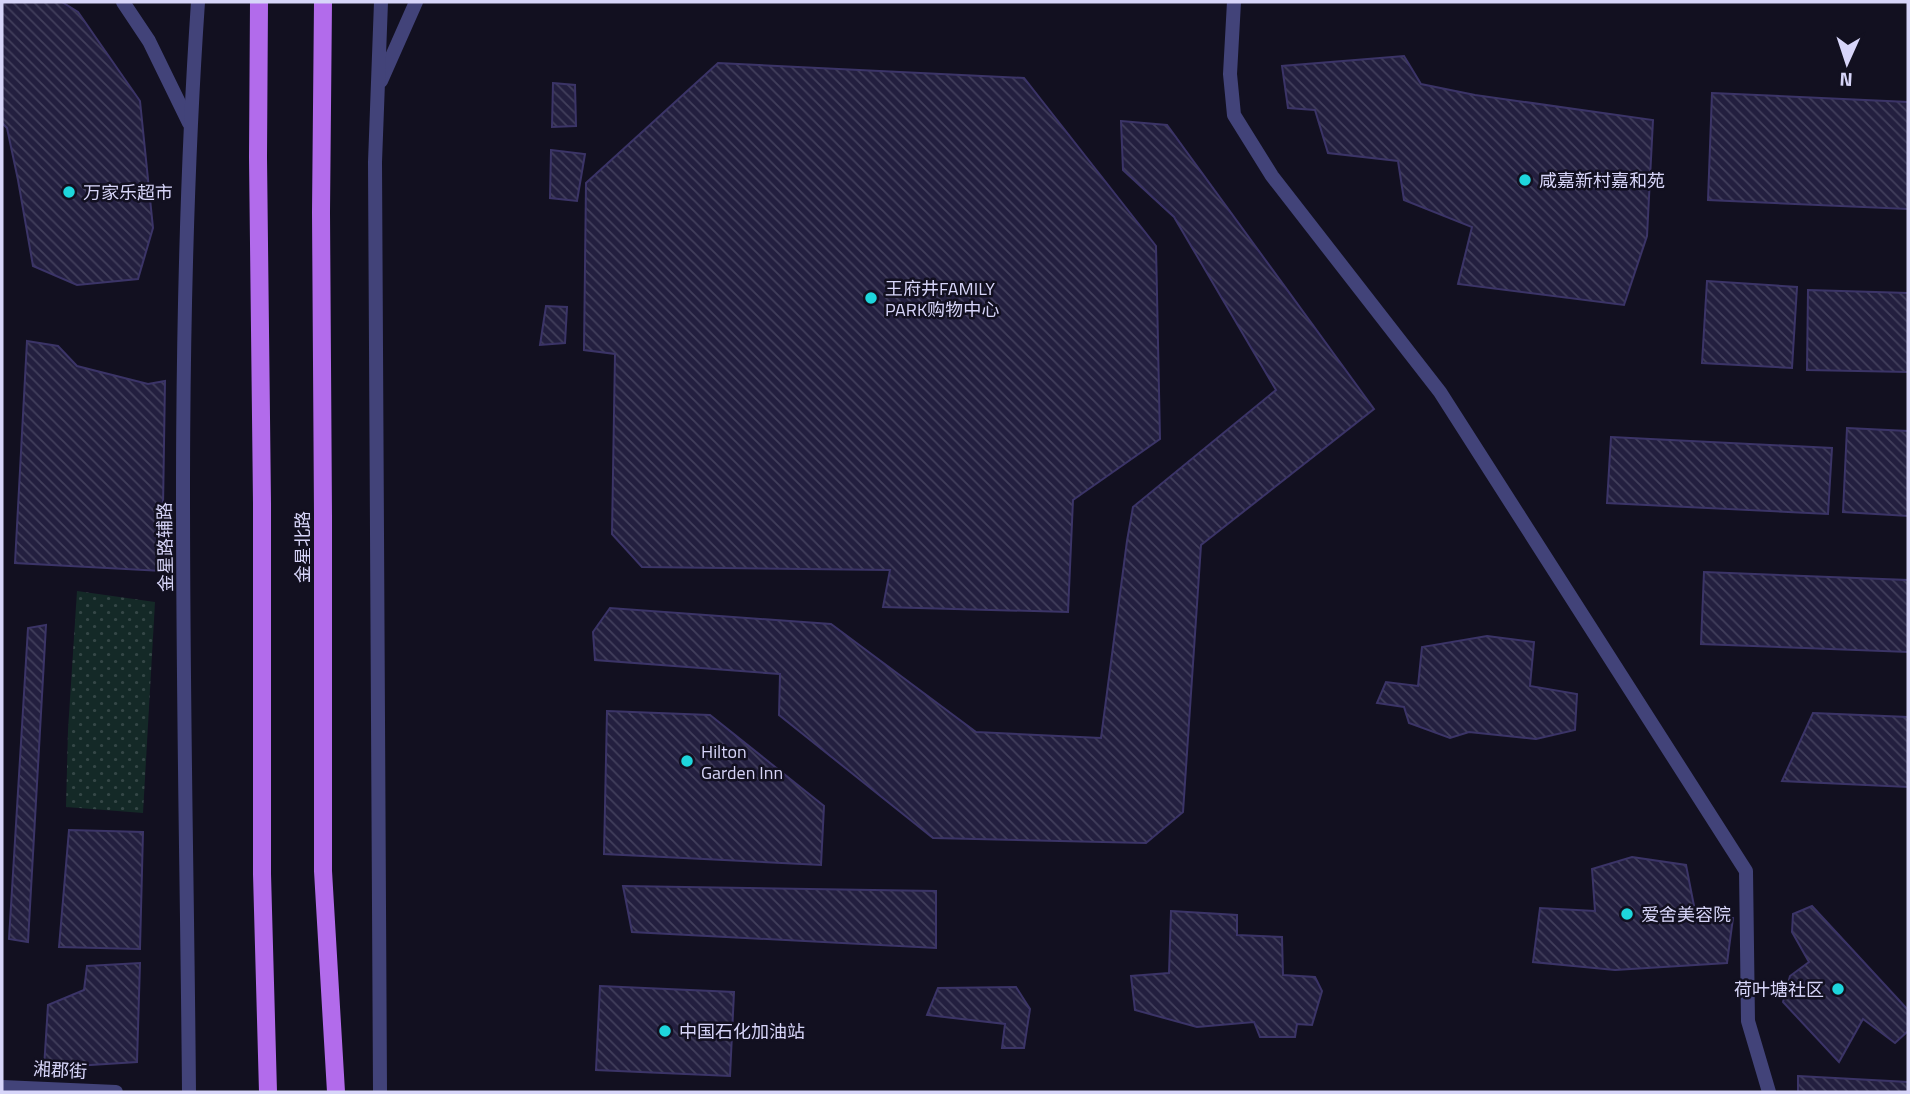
<svg xmlns="http://www.w3.org/2000/svg" width="1910" height="1094" font-family="'Titillium Web','Noto Sans SC',sans-serif">
<defs>
<pattern id="park-dots" width="8" height="8" patternUnits="userSpaceOnUse" patternTransform="scale(1.75)"><rect width="8" height="8" fill="#142927"/><path d="M2 2h.1M6 6h.1" fill="none" stroke="#354747" stroke-width="1.8" stroke-linecap="round"/></pattern>
<pattern id="building-back-hatch" width="6" height="6" patternUnits="userSpaceOnUse" patternTransform="scale(1.75)"><rect width="6" height="6" fill="#231f3f"/><path d="M-1 5l2 2M0 0l6 6M5-1l2 2" fill="none" stroke="#423f5c"/></pattern>
</defs>
<rect width="100%" height="100%" fill="#121020"/>
<!-- park -->
<path fill="url(#park-dots)" d="M77,591l78,11 -12,211 -77,-6 2,-77z"/>
<!-- building -->
<g fill="url(#building-back-hatch)" stroke="#3b3467" stroke-width="2">
<path d="M2,2h60l16,10 62,89 13,127 -15,51 -61,6 -44,-19 -15,-86 -11,-52 -5,-5z"/>
<path d="M1404,56l17,28 54,11 178,25 -6,116 -23,69 -166,-21 14,-57 -68,-27 -6,-39 -70,-8 -13,-43 -27,-2 -6,-42z"/>
<path d="M718,63l306,15 132,168 4,193 -87,61 -5,112 -185,-5 7,-37 -248,-3 -30,-33 3,-180 -31,-4 2,-167z"/>
<path d="M553,83l22,2 1,41 -24,1z"/>
<path d="M1712,93l196,9v107l-200,-9z"/>
<path d="M1121,121l46,4 207,284 -173,136 -18,267 -37,31 -213,-5 -154,-123 1,-41 -185,-14 -2,-28 17,-24 221,16 145,108 125,6 26,-197 6,-34 143,-117 -102,-173 -51,-47z"/>
<path d="M551,150l34,4 -8,47 -27,-3z"/>
<path d="M1707,281l90,6 -5,81 -90,-5z"/>
<path d="M1808,290l100,3v79l-101,-2z"/>
<path d="M546,306l21,1 -2,36 -25,2z"/>
<path d="M27,341l31,5 19,20 71,18 17,-3 -3,190 -147,-8z"/>
<path d="M1847,428l61,3v85l-65,-4z"/>
<path d="M1611,437l221,11 -4,66 -221,-11z"/>
<path d="M1704,572l204,8v72l-207,-8z"/>
<path d="M46,625l-18,317 -19,-3 19,-311z"/>
<path d="M1487,636l47,6 -4,44 47,8 -2,36 -39,9 -67,-7 -19,6 -41,-15 -5,-16 -27,-4 9,-21 32,4 4,-39z"/>
<path d="M607,711l103,4 114,91 -3,59 -217,-11z"/>
<path d="M1813,713l95,4v70l-126,-6z"/>
<path d="M69,830l74,2 -3,117 -81,-2z"/>
<path d="M1632,857l54,8 9,46 38,7 -6,45 -112,7 -82,-8 7,-54 55,3 -3,-42z"/>
<path d="M623,886l313,5v57l-304,-16z"/>
<path d="M1812,906l96,104v21l-13,12 -32,-24 -24,43 -56,-60 7,-26 19,-14 -17,-30 1,-18z"/>
<path d="M1171,911l66,4v20l45,2 1,38 32,2 7,14 -10,34 -15,-1 -2,13h-35l-6,-15 -57,5 -62,-17 -4,-34 38,-3z"/>
<path d="M140,963l-3,99 -93,6 4,-63 36,-15 3,-24z"/>
<path d="M600,986l134,6 -4,84 -134,-6z"/>
<path d="M1016,987l14,22 -6,39h-22l3,-24 -78,-9 11,-27z"/>
<path d="M1798,1076l110,6v10h-110z"/>
</g>
<g fill="none" stroke-linecap="round" stroke-linejoin="round">
<!-- minor -->
<g stroke="#424379" stroke-width="14">
<path d="M1234,2l-4,72 4,41 38,61 168,216 306,479 2,150 21,71"/>
<path d="M2,1087l114,5"/>
</g>
<!-- tertiary -->
<g stroke="#424379" stroke-width="14">
<path d="M123,2l26,39 40,82"/>
<path d="M381,81l35,-79"/>
<path d="M189,1092c-3,-363 -16,-727 9,-1090"/>
<path d="M380,1092l-5,-930 6,-160"/>
</g>
<!-- primary -->
<g stroke="#b26beb" stroke-width="18">
<path d="M259,2l-1,155 4,346v371l6,218"/>
<path d="M323,2l-2,210 2,303v356l13,221"/>
</g>
</g>
<!-- markers -->
<g fill="#1ed6dc" stroke="#121020" stroke-width="2.5">
<circle cx="1525" cy="180" r="7"/>
<circle cx="69" cy="192" r="7"/>
<circle cx="871" cy="298" r="7"/>
<circle cx="687" cy="761" r="7"/>
<circle cx="1627" cy="914" r="7"/>
<circle cx="1838" cy="989" r="7"/>
<circle cx="665" cy="1031" r="7"/>
</g>
<g text-anchor="middle" dominant-baseline="central" stroke-width="5" stroke-linejoin="round" paint-order="stroke">
<!-- poi labels -->
<g font-size="18" fill="#d7d5f9" stroke="#121020" text-anchor="start">
<text x="1539" y="180">咸嘉新村嘉和苑</text>
<text x="83" y="192">万家乐超市</text>
<text x="885" y="288">王府井FAMILY<tspan x="885" dy="21">PARK购物中心</tspan></text>
<text x="701" y="751">Hilton<tspan x="701" dy="21">Garden Inn</tspan></text>
<text x="1641" y="914">爱舍美容院</text>
<text x="1824" y="989" text-anchor="end">荷叶塘社区</text>
<text x="679" y="1031">中国石化加油站</text>
</g>
<!-- street labels -->
<g font-size="18" fill="#d7d5f9" stroke="#121020">
<text transform="translate(165 547) rotate(-91)">金星路辅路</text>
<text transform="translate(302 547) rotate(-90)">金星北路</text>
<text transform="translate(60 1070) rotate(3)">湘郡街</text>
</g>
</g>
<!-- border -->
<rect width="1910" height="1094" fill="none" stroke="#d7d5f9" stroke-width="7"/>
<!-- north arrow -->
<g transform="translate(1847 63) rotate(183)" stroke="#121020" stroke-width="5" paint-order="stroke">
<path d="M0-5L12 26L0 18L-12 26Z" fill="#d7d5f9"/>
<text y="-10" font-size="19" font-weight="bold" text-anchor="middle" fill="#d7d5f9">N</text>
</g>
</svg>
